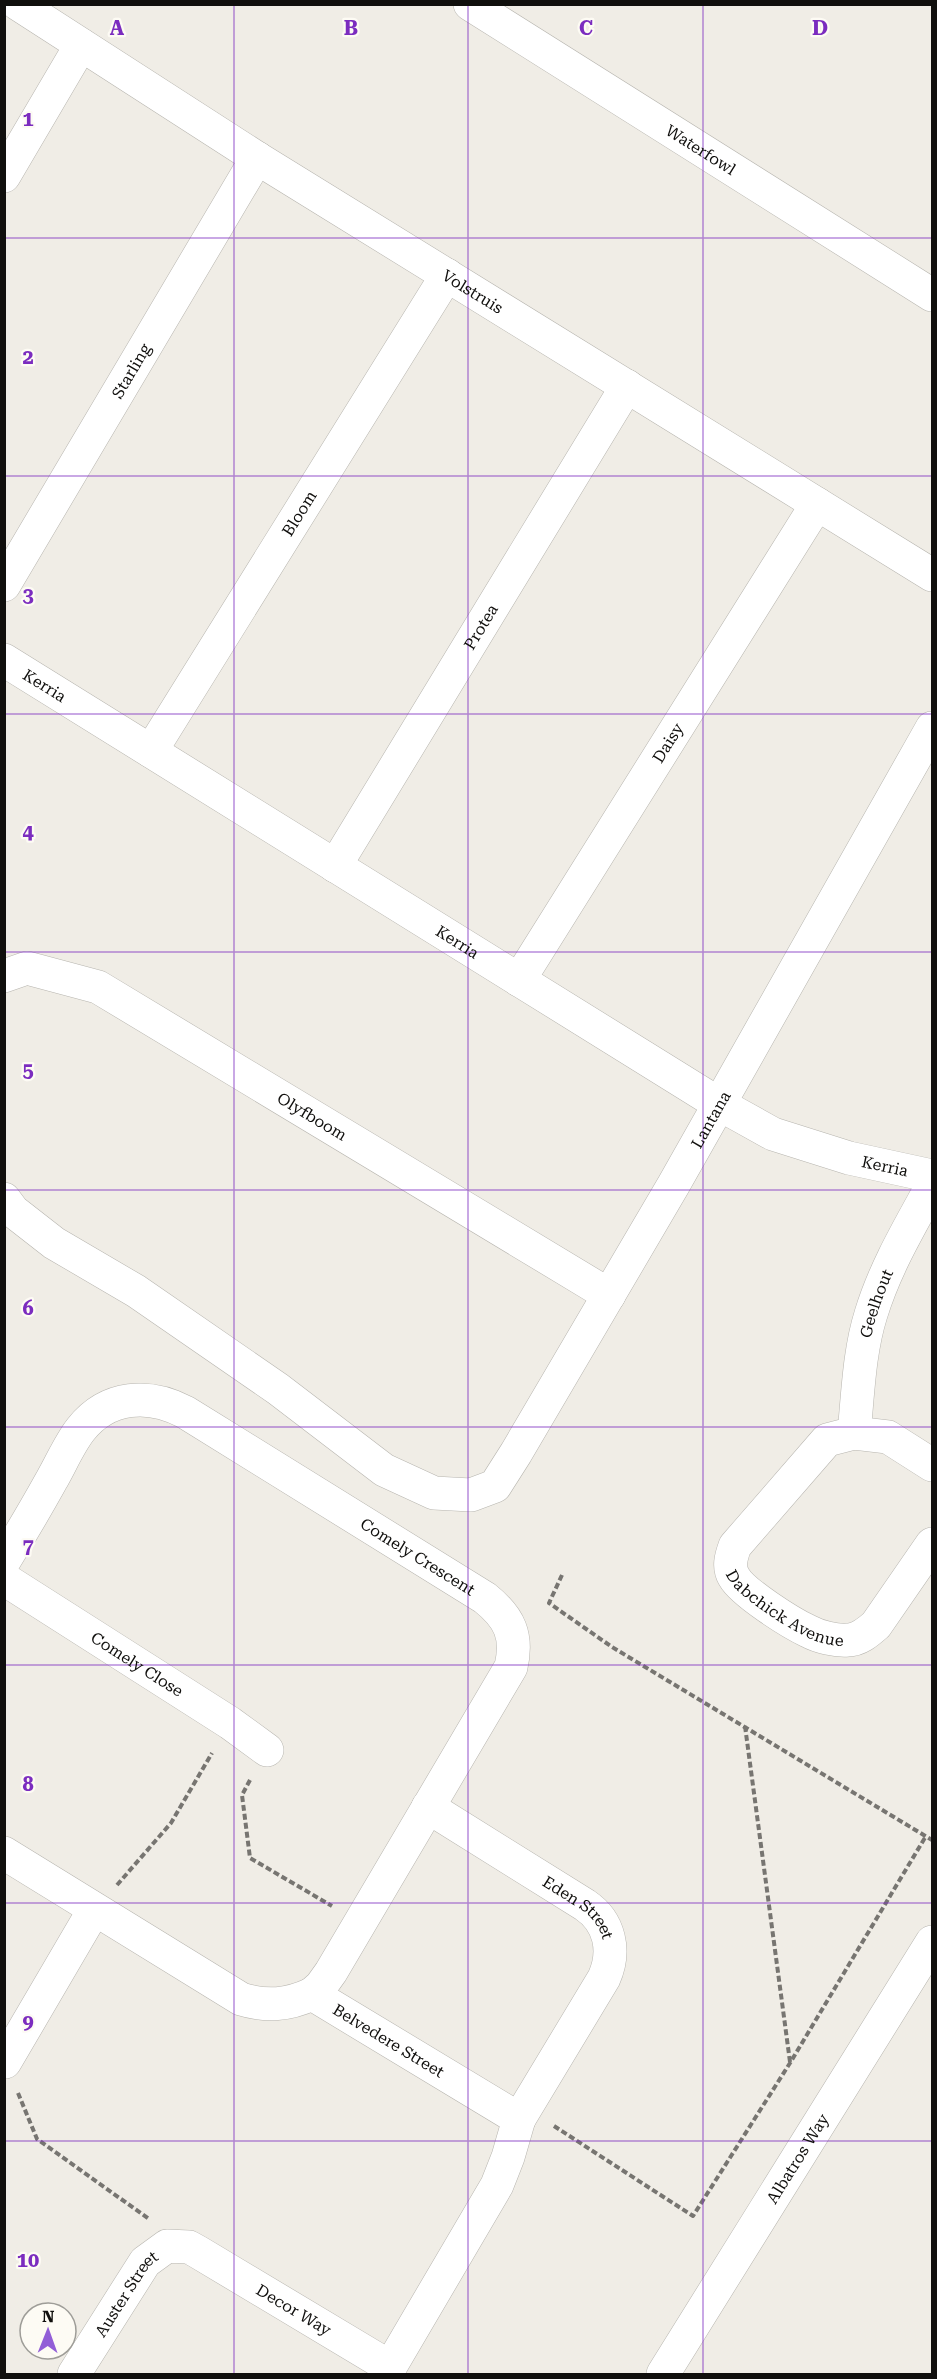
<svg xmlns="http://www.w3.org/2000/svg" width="937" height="2379" font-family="'Roboto Serif',serif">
<rect width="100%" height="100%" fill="#f0ede6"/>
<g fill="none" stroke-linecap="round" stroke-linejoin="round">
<defs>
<g id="minor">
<path id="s1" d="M18,4l239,154 675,417"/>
<path id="s2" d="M470,4l462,291"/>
<path d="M4,176l77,-131"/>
<path id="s3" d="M4,585l253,-427"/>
<path id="s4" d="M4,660l715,444 54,30 76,24 83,18"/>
<path id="s5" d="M151,751l296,-476"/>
<path id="s6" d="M335,866l292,-480"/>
<path id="s7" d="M4,976l23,-8 71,19 511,308"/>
<path id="s8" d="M519,980l298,-476"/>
<path id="s9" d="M4,1199l9,12 41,32 82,48 142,98 106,81 50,23 37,2 24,-9 21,-33 158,-269 258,-456"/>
<path id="s10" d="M854,1433c4,-39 5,-81 17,-119 14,-46 38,-86 61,-128"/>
<path id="s11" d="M932,1465l-44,-28 -34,-4 -27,7 -92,106c-4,11 -7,21 -1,31 9,16 57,46 74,54 11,6 28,10 40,9 11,0 20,-8 28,-15l56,-81"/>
<path id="s12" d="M4,1561c16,-26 32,-53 47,-80 10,-17 18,-37 30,-52 27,-34 68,-36 104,-17l300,186c25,20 33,38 26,69l-180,305 -10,14 -9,8"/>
<path id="s13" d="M4,1579l226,144 37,27"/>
<path id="s14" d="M428,1807l157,98c25,17 31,46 19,73l-85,141"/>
<path id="s15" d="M4,1853l237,146c26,8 47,6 71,-5l207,125 -11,38 -11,28 -111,189"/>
<path d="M5,2062l89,-152"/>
<path id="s16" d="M74,2374l71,-112 22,-16 22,1 9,5 192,115"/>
</g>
<g id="tertiary">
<path id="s17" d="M663,2374l269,-432"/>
</g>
</defs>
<!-- minor casing -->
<use href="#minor" stroke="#b7b5af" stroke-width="34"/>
<!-- tertiary casing -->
<use href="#tertiary" stroke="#b7b5af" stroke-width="34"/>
<!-- path -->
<g stroke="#777571" stroke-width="4" stroke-dasharray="6 3" stroke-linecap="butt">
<path d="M562,1575l-13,28 63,44 320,193"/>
<path d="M745,1726l45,336"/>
<path d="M250,1780l-8,15 8,63 82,48"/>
<path d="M117,1885l54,-62 41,-70"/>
<path d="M18,2093l19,46 112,80"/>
<path d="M554,2126l139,90 97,-153 136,-227"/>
</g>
<!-- minor -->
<use href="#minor" stroke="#fff" stroke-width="33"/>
<!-- tertiary -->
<use href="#tertiary" stroke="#fff" stroke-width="33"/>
</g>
<!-- grid -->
<path fill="none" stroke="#7b2cbf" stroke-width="1.5" stroke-opacity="0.55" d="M234,4v2370M468,4v2370M703,4v2370M4,238h928M4,476h928M4,714h928M4,952h928M4,1190h928M4,1427h928M4,1665h928M4,1903h928M4,2141h928"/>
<g text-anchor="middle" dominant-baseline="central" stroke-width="4.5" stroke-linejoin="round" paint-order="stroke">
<!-- street labels -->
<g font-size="16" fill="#100f0d" stroke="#fdfbf4">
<text stroke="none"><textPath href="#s2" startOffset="273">Waterfowl</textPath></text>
<text stroke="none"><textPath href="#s1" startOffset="538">Volstruis</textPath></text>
<text stroke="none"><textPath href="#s3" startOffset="249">Starling</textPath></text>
<text stroke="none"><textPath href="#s5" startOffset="280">Bloom</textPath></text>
<text stroke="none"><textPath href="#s6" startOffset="280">Protea</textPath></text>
<text stroke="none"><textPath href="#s4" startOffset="48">Kerria</textPath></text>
<text stroke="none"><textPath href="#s8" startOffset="280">Daisy</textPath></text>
<text stroke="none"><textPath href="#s4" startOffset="534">Kerria</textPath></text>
<text stroke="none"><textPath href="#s7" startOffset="348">Olyfboom</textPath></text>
<text stroke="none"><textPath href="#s9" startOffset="1011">Lantana</textPath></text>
<text stroke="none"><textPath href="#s4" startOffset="1020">Kerria</textPath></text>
<text stroke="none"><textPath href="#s10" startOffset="132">Geelhout</textPath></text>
<text stroke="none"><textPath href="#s12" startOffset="542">Comely Crescent</textPath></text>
<text stroke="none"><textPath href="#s11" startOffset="348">Dabchick Avenue</textPath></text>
<text stroke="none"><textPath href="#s13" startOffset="158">Comely Close</textPath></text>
<text stroke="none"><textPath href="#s14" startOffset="182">Eden Street</textPath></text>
<text stroke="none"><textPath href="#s15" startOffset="441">Belvedere Street</textPath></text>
<text stroke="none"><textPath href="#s17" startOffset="254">Albatros Way</textPath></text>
<text stroke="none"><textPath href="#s16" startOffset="96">Auster Street</textPath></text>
<text stroke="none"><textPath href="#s16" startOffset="304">Decor Way</textPath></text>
</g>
</g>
<g font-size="20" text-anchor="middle" font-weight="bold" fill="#7b2cbf" stroke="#fdfbf4" stroke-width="4.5" stroke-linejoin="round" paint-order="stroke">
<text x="117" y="35">A</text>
<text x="351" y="35">B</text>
<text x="586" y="35">C</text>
<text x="820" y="35">D</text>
<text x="28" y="126">1</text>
<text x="28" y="364">2</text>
<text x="28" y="602">3</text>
<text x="28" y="839">4</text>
<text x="28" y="1077">5</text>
<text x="28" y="1315">6</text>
<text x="28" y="1553">7</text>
<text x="28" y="1791">8</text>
<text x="28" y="2029">9</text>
<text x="28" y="2267">10</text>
</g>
<!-- border -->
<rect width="937" height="2379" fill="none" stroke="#100f0d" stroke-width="12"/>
<!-- north arrow -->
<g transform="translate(48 2331) rotate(1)"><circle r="28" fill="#fdfbf4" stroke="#9e9d98" stroke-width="1.5"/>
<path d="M0-4.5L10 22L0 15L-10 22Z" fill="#925ed7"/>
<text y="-9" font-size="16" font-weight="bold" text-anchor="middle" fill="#100f0d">N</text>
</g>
</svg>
